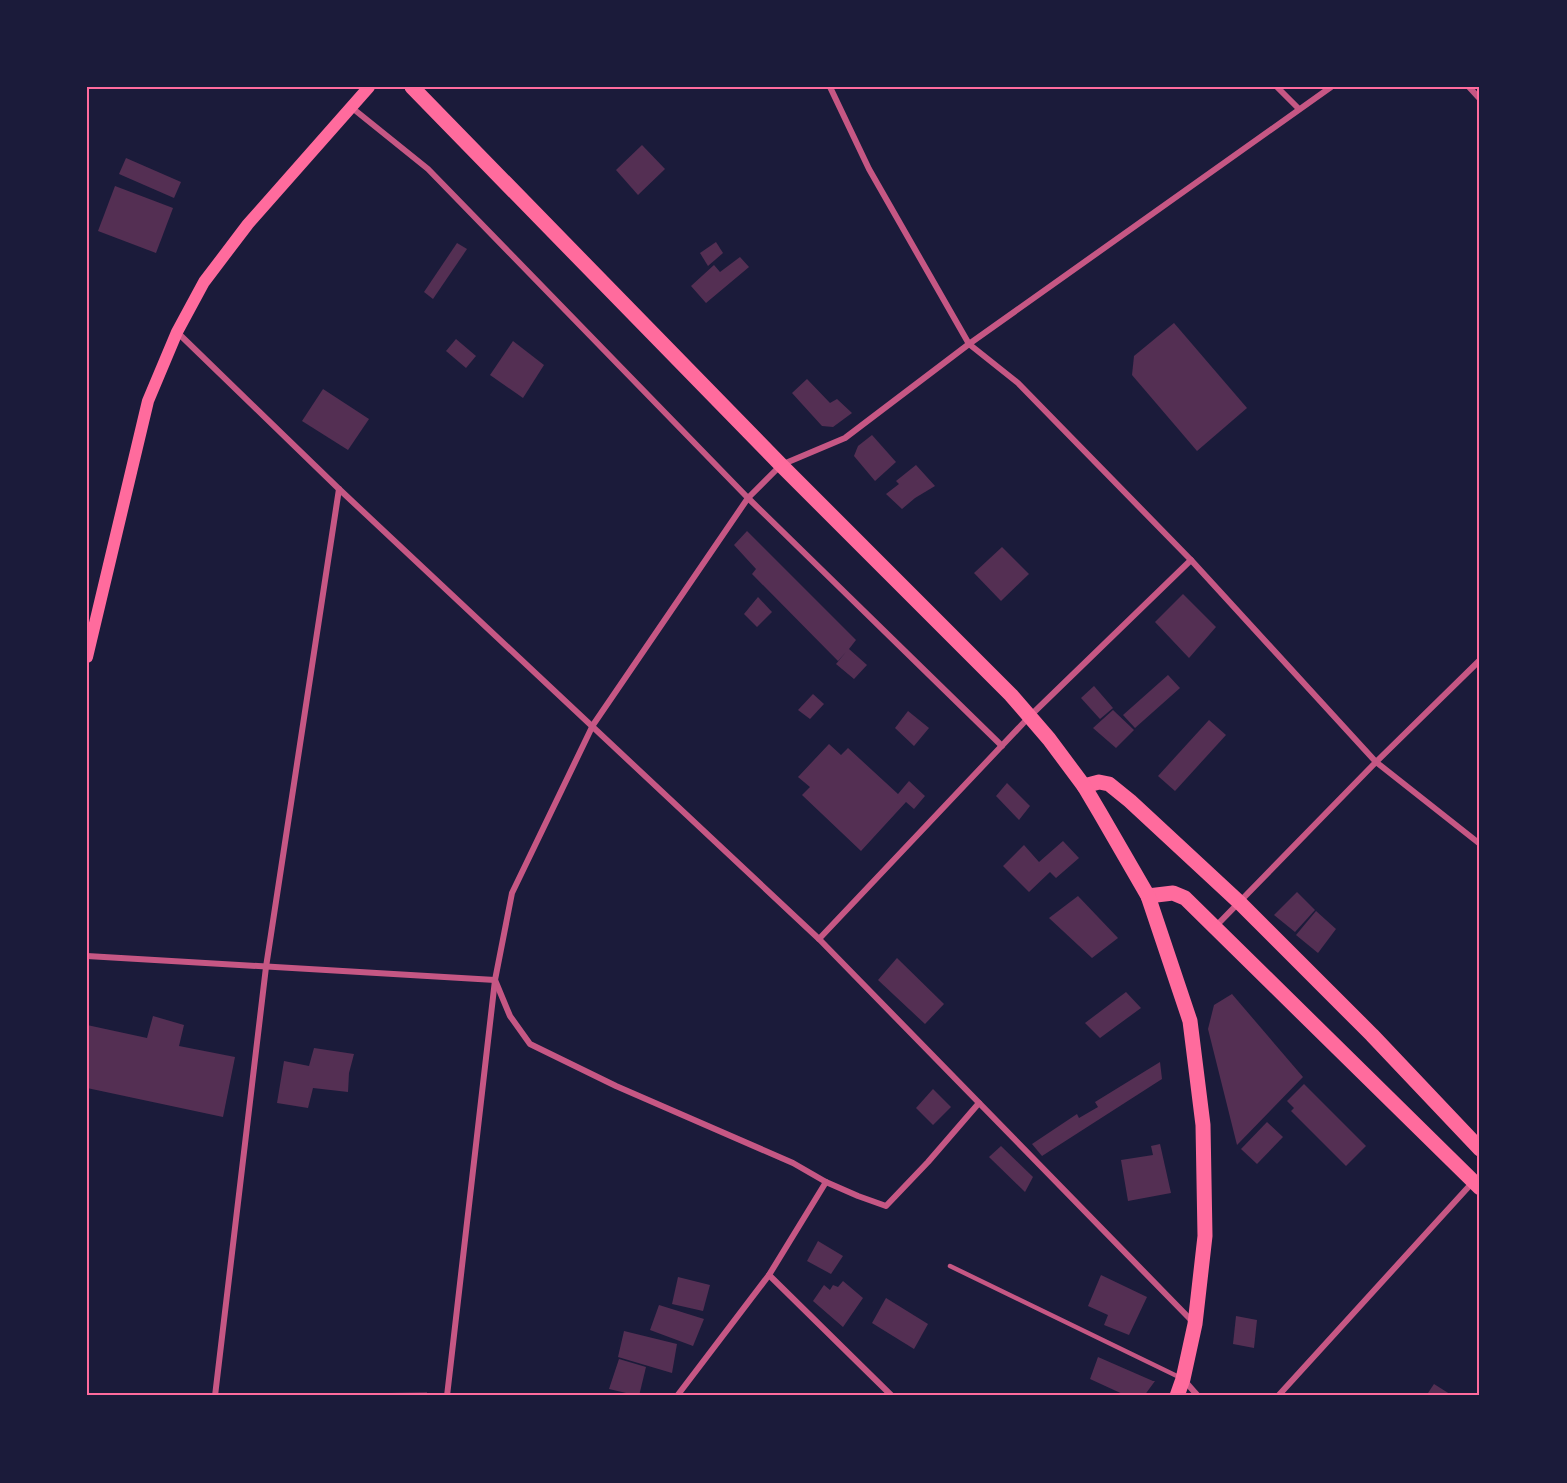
<svg xmlns="http://www.w3.org/2000/svg" width="1567" height="1483" font-family="Helvetica,sans-serif">
<rect width="100%" height="100%" fill="#1b1b3a"/>
<!-- building -->
<g fill="#542f53">
<path d="M642,145l23,24 -27,26 -22,-25z"/>
<path d="M126,158l55,24 -7,16 -55,-24z"/>
<path d="M115,186l58,22 -17,45 -58,-22z"/>
<path d="M716,242l7,11 -15,13 -8,-13z"/>
<path d="M457,243l10,6 -34,50 -9,-7z"/>
<path d="M740,257l9,10 -43,36 -15,-17 23,-21 6,7z"/>
<path d="M1174,323l73,85 -50,43 -65,-76 2,-19z"/>
<path d="M456,339l20,17 -10,12 -20,-17z"/>
<path d="M513,341l31,24 -21,33 -33,-23z"/>
<path d="M807,379l23,24 7,-4 15,14 -19,14 -11,-1 -30,-33z"/>
<path d="M323,389l46,30 -21,31 -46,-29z"/>
<path d="M872,435l24,27 -21,19 -21,-25 4,-10z"/>
<path d="M916,465l19,21 -20,12 -13,11 -16,-15 13,-10 -3,-3z"/>
<path d="M747,531l109,109 -7,9 18,16 -13,14 -18,-15 10,-12 -8,9 -86,-87 4,-5 -22,-24z"/>
<path d="M1002,547l27,27 -28,27 -27,-28z"/>
<path d="M1183,594l33,33 -27,31 -34,-36z"/>
<path d="M758,597l14,15 -15,15 -13,-13z"/>
<path d="M1168,675l12,13 -45,40 -12,-13z"/>
<path d="M1094,686l19,22 -13,11 -19,-21z"/>
<path d="M813,694l11,10 -14,15 -12,-9z"/>
<path d="M1113,710l21,20 -18,18 -23,-20z"/>
<path d="M908,711l21,17 -15,18 -19,-18z"/>
<path d="M1209,720l17,15 -51,56 -17,-15z"/>
<path d="M829,744l12,11 7,-7 50,46 11,-13 16,15 -11,13 -8,-7 -45,49 -59,-56 8,-8 -12,-10z"/>
<path d="M1007,783l23,23 -11,14 -23,-24z"/>
<path d="M1063,841l16,17 -23,20 -6,-6 -21,20 -26,-26 21,-21 15,17z"/>
<path d="M1297,892l18,18 -20,22 -21,-17z"/>
<path d="M1078,896l40,42 -26,20 -43,-40z"/>
<path d="M1316,911l20,18 -18,24 -22,-18z"/>
<path d="M897,958l47,46 -19,20 -47,-44z"/>
<path d="M1126,992l15,16 -41,30 -15,-15z"/>
<path d="M1232,994l71,83 -66,68 -29,-116 6,-24z"/>
<path d="M153,1016l31,9 -5,21 56,11 -12,60 -136,-29v-63l60,13z"/>
<path d="M314,1048l40,6 -5,19 -1,19 -35,-4 -5,20 -31,-5 7,-42 25,5z"/>
<path d="M1160,1062l2,17 -120,77 -10,-12 45,-30 2,4 19,-11 -3,-5z"/>
<path d="M1304,1084l62,62 -20,20 -55,-55 3,-3 -7,-7z"/>
<path d="M933,1089l18,18 -18,18 -17,-17z"/>
<path d="M1267,1122l16,15 -26,27 -16,-15z"/>
<path d="M1160,1144l11,49 -43,8 -7,-41 32,-5 -2,-9z"/>
<path d="M1001,1146l32,31 -8,15 -36,-35z"/>
<path d="M818,1241l25,15 -12,18 -24,-13z"/>
<path d="M1101,1275l46,22 -18,38 -25,-10 4,-10 -20,-9z"/>
<path d="M678,1277l32,8 -7,26 -31,-7z"/>
<path d="M843,1281l20,17 -20,29 -30,-26 11,-16 6,5 3,-5 5,2z"/>
<path d="M886,1298l42,26 -14,25 -42,-26z"/>
<path d="M659,1305l45,14 -11,27 -43,-16z"/>
<path d="M1236,1316l21,4 -3,28 -21,-4z"/>
<path d="M624,1331l53,13 -5,29 -54,-16z"/>
<path d="M1098,1357l55,24h2l-11,15h-17l-37,-17z"/>
<path d="M619,1359l27,8 -7,29 -30,-7z"/>
<path d="M1434,1384l19,12h-27z"/>
<path d="M427,1392v4h-40l1,-3z"/>
</g>
<g fill="none" stroke-linecap="round" stroke-linejoin="round">
<!-- service -->
<path stroke="#c65784" stroke-width="4.5" d="M950,1266l231,112"/>
<!-- minor -->
<g stroke="#c65784" stroke-width="6">
<path d="M830,87l39,82 100,175 49,39 173,177 185,202 104,82"/>
<path d="M1277,87l21,21"/>
<path d="M1469,87l11,12"/>
<path d="M351,107l77,62 320,329 254,248"/>
<path d="M177,332l162,157 480,450 373,382"/>
<path d="M1216,926l160,-164 104,-102"/>
<path d="M819,939l211,-223 161,-156"/>
<path d="M87,956l408,24 15,36 20,28 86,42 177,77 33,19 32,14 28,10 42,-44 51,-59"/>
<path d="M769,1275l123,121"/>
<path d="M1183,1379l15,17"/>
<path d="M215,1396l51,-429 73,-478"/>
<path d="M447,1396l48,-416 17,-87 81,-168 155,-227 33,-33 64,-27 124,-94 362,-257"/>
<path d="M677,1396l92,-121 57,-93"/>
<path d="M1278,1396l194,-213"/>
</g>
<!-- secondary -->
<path stroke="#ff6b9d" stroke-width="12" d="M87,657l61,-256 29,-69 27,-50 44,-58 121,-137"/>
<!-- primary -->
<g stroke="#ff6b9d" stroke-width="15">
<path d="M1084,786l15,-4 10,2 21,17 110,102 132,132 108,114"/>
<path d="M1148,896l25,-3 12,5 295,290"/>
</g>
<!-- trunk -->
<path stroke="#ff6b9d" stroke-width="15" d="M412,87l369,378 230,230 38,44 35,47 16,27 48,83 42,125 13,104 2,111 -10,88 -12,55 -6,17"/>
</g>
<!-- border -->
<rect width="1567" height="1483" fill="none" stroke="#1b1b3a" stroke-width="177"/>
<rect x="88" y="88" width="1390" height="1306" fill="none" stroke="#ff6b9d" stroke-width="2"/>
</svg>
